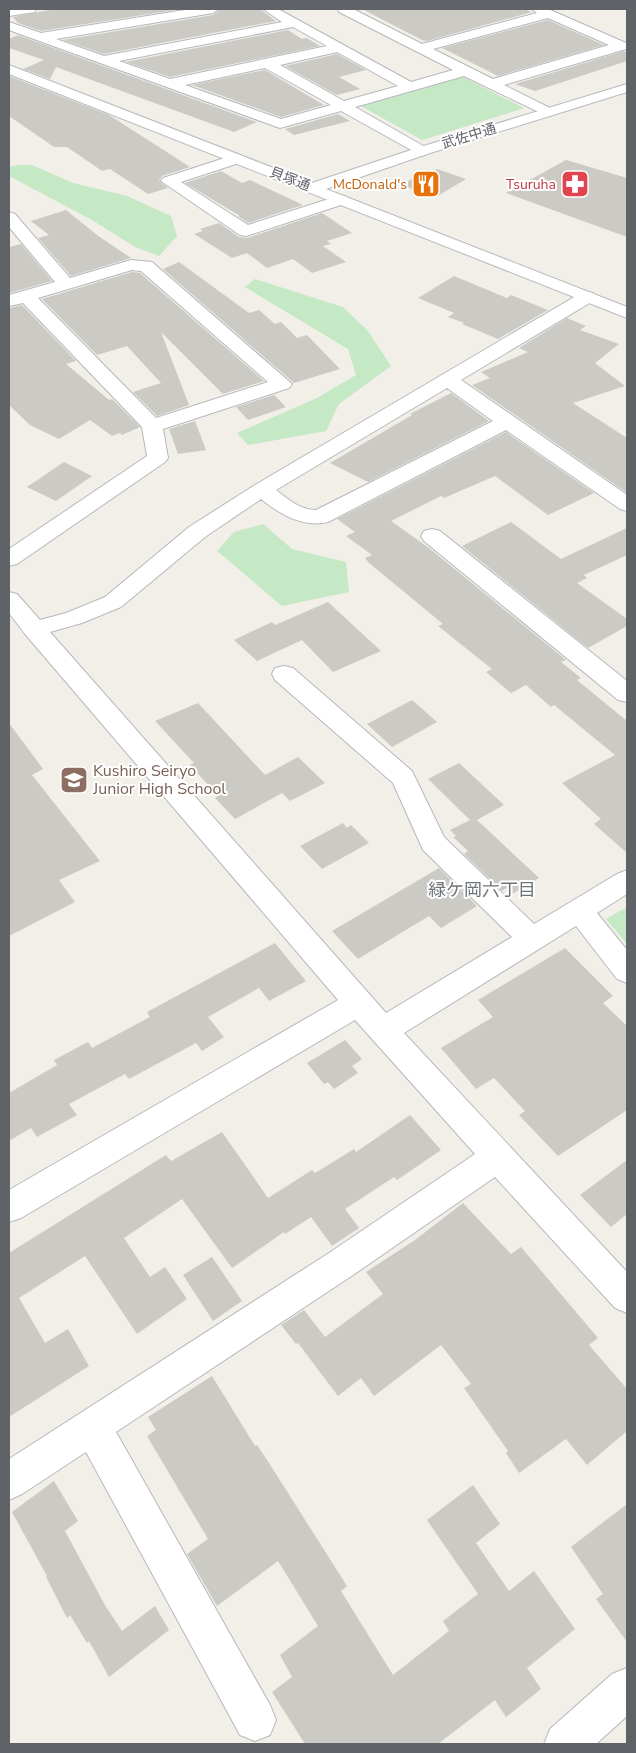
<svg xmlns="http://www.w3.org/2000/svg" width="636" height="1753" font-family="'Nunito Sans','Noto Sans JP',sans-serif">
<rect width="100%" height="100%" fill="#f1efe8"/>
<!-- green -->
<g fill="#c5e8c5">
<path d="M463,77l61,31 -102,32 -61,-34z"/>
<path d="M19,165h13l41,18 54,13 44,20 6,20 -18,20 -24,-9 -43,-27 -83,-44v-9z"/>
<path d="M255,279l88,28 25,24 23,35 -52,38 -13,27 -78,14 -11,-12 80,-35 39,-23 -8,-26 -103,-62z"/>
<path d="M263,524l29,25 54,13 3,30 -67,14 -65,-55 17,-19z"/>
<path d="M627,907v37l-21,-25z"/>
</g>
<!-- building -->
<g fill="#cccac5">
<path d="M55,9h126l-140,22 -23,-8 -5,-6z"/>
<path d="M221,9h39l16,12 -172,33 -41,-14 150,-25z"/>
<path d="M362,9h162l8,3 -105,29 -5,-1z"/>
<path d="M548,20l56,25 -106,31 -56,-28z"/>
<path d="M288,30l14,9 5,-1 13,8 -150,31 -44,-15z"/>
<path d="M18,35l239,87 -23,10 -178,-65 -6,12 -27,-10 21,-9 -35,-12v-9z"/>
<path d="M624,51l3,2v8l-92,30 -20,-7z"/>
<path d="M337,54l29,16 -27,7 21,12 -23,6 -52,-29z"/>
<path d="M265,70l59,35 -43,12 -89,-32z"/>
<path d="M9,76l100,39 81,52 -28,9 -3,5 9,7 -20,6 -38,-25 -8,2 -35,-24h-13l-45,-31z"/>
<path d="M338,114l12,7 -56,14 -9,-6z"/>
<path d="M566,160l61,18v59l-121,-44z"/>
<path d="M437,169l29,10 -30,18 -35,-12 27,-15 5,2z"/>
<path d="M221,171l21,12 8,-3 53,25 -55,18 -10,-7h2l-55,-33z"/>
<path d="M66,210l31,25 34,23 -60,18 -33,-38 11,-3 -18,-14z"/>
<path d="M322,213l30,20 -25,8 4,3 -8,2 23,16 -34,11 -19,-14 -26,9 -20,-15 -15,5 -38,-24 9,-3 -3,-2 19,-6 20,14 8,1z"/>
<path d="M21,244l31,37 -43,12v-46z"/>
<path d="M179,262l70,51 10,-3 16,14 6,-2 16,16 10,-3 33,34 -46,14 -131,-114z"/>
<path d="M132,272l8,1 124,108 -41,13 -62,-62 28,73 -32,11 -24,-24 28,-9 -34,-37 -30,9 -55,-56z"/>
<path d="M454,276l53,22 4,-3 37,15 -50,29 -36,-15 2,-1 -16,-6 6,-4 -36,-15z"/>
<path d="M22,305l54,56 -10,3 43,36 3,-1 28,28 -18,8 -2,-2 -8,3 -22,-16 -31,19 -29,-14 -21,-20v-97z"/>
<path d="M567,318l19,8 -6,4 39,14 -24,19 30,23 -52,17 54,35v55l-155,-108 18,-7 -9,-6 47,-20 -9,-4z"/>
<path d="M451,393l38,28 -121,61 -38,-19 82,-48 -2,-1z"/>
<path d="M274,395l12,12 -38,13 -12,-13z"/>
<path d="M195,421l11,29 -28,4 -9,-25z"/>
<path d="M506,432l88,61 -46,22 -53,-39 -51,22 -3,-2 -50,25 38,27 137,112 -5,2 20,16 -4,2 50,41v132l-33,-29 7,-5 -39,-36 53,-28 -61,-50 -3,2 -25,-22 -15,8 -25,-21 6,-3 -54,-43 5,-2 -74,-61 -4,-5 7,-3 -26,-19 9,-4 -18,-13z"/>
<path d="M64,462l28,14 -36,25 -29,-14z"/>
<path d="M511,522l50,37 66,-31v27l-43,20 3,3 -10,5 50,36v7l-39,22 -126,-102z"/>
<path d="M328,602l53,49 -48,21 -31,-32 -45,21 -23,-21 38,-18 3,3z"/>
<path d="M412,700l25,22 -45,25 -25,-23z"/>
<path d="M198,703l67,72 33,-18 27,26 -35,18 -8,-8 -47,26 -20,-21 3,-2 -28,-31 4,-2 -39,-42z"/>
<path d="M9,723l34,46 -11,6 68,86 -41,19 16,22 -66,34z"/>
<path d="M459,763l45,42 -27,15 62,58 -27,16 -6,-6 -4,3 -38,-37 4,-3 -15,-14 3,-1 -6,-6 20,-10 -42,-41z"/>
<path d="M343,823l4,5 4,-3 18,18 -47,26 -22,-23z"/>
<path d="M439,868l38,38 -36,22 -12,-12 -71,43 -26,-28z"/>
<path d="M275,943l31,38 -37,20 -10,-13 -51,29 16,20 -22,14 -6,-8 -67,36 -4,-5 -56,30 8,11 -40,22 -6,-9 -22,13v-48l48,-28 -3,-5 34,-18 4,6 58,-31 -3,-5z"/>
<path d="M565,948l48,48 -10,7 24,23v84l-69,46 -39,-41 6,-4 -31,-33 -18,11 -35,-41 52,-31 -15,-17z"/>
<path d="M345,1040l17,19 -10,7 6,7 -24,16 -6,-7 -4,2 -17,-21z"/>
<path d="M410,1115l31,35 -44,30 -3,-3 -49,32 14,19 -27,18 -21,-29 -26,17 -1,-2 -52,36 -50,-69 -58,39 26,39 15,-10 22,32 -50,35 -52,-78 -66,42 26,45 23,-14 21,37 -80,51v-164l157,-98 5,6 51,-29 46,66 44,-28 3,3 39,-24 2,3z"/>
<path d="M627,1160v54l-16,13 -31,-32z"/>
<path d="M463,1203l48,51 10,-7 77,91 -9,7 38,44v42l-40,34 -21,-26 -47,34 -13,-20 2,-2 -44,-63 7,-4 -30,-39 -67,51 -13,-18 -23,18 -40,-53 -2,1 -15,-19 23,-15 21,27 58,-43 -17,-22 49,-32z"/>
<path d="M212,1257l30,44 -29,20 -30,-46z"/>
<path d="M212,1376l43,70 2,-1 12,18 78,123 -6,5 52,84 56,-44 -6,-10 35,-27 -51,-74 46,-35 27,39 -24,19 33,48 25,-20 41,58 -48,39 14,21 -35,28 -11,-17 -57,44h-133l-33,-52 20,-15 -12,-22 38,-29 -40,-65 -61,45 -30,-52 21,-15 -61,-103 9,-6 -8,-13z"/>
<path d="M54,1481l24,40 -13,10 41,76 16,24 33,-25 14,24 -60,47 -20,-36 -2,2 -17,-28 -3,3 -21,-41 1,-1 -35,-64z"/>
<path d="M627,1504v138l-31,-43 7,-5 -32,-47z"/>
</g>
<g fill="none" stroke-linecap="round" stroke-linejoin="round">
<defs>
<g id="street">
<path d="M9,9h27l-1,3 -26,4z"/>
<path d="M191,9h28l-6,4 -157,26 48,17 178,-34 -19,-13h15l133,73 42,-12 -114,-58 -1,-3h15l69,35 115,-31 -5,-4h16l78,34 1,4 -1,2 -122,36 48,24 2,3 -2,3 -5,1 -83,-40 -109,31 72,41 3,3 -3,3 -5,2 -81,-45 -61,17 -271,-98v-8l32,11zM548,18l61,27 -116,34 -60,-30zM293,27l34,19 -157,33 -51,-18zM337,52l61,34 -54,15 -64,-36zM265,68l66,37 -50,14 -96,-34z"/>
<path d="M237,154l5,2 3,3 -3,3 -61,20 67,43 93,-30 6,2 2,3 -2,3 -101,33 -6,-1 -79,-54 2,-3z"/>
<path d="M9,212l6,2 55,64 61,-18 21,2 140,122 -3,4 -126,41 5,29 -3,4 -148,102 -8,2v-17l138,-93 -5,-29 -119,-124 -14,3v-11l46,-13 -46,-55zM132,270l9,1 127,111 -112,36 -118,-120z"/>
<path d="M587,292l6,1 3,4 -3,4 -132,79 166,115v16l-7,-2 -114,-79 -178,92c-26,6 -48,-8 -67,-23l-56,38 -84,70 -39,16 -32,9 336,381 126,-76 -89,-87 -30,-67 -118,-103 -3,-6 3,-6 9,-2 9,2 119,103 32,66 90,87 83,-50 10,-4v24l-30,19 30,37v33l-10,-4 -41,-53 -172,107 223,239v41l-12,-5 -120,-131 -142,98 -237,157 154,273 6,15 -6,15 -15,6 -15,-6 -154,-283 -64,42 -13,6v-41l320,-206 146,-99 -120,-134 -334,198 -12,4v-32l329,-190 -313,-366 -16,-21v-21l8,2 23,26 26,-7 39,-16 84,-70 66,-42 326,-192zM447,388l46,33 -177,89c-16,0 -28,-11 -40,-20z"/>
<path d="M432,529l8,2 187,150v21l-9,-2 -194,-159 -3,-5 3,-5z"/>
<path d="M627,1668v48l-31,28h-52l6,-15 62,-55z"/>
</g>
<path id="secondary" d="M9,65l303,118 105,-35 210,-64v8l-200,62 -101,35 301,118v11l-618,-244z"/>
</defs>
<!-- street casing -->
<use href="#street" stroke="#b5b8bc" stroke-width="2"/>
<!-- secondary casing -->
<use href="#secondary" stroke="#b6babf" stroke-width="2"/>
<!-- street -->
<use href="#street" fill="#fff" fill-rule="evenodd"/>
<!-- secondary -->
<use href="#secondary" fill="#fff" fill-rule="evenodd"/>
</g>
<!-- icons -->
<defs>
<symbol id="restaurant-square" viewBox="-11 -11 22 22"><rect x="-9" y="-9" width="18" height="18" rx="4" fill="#e8710a" stroke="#fff"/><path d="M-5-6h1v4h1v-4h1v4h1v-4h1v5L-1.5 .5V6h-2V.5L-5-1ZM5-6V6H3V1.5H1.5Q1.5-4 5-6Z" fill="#fff"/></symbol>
<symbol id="pharmacy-square" viewBox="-11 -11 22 22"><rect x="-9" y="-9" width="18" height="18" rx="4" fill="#e0444e" stroke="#fff"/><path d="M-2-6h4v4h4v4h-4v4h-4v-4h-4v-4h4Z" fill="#fff"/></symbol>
<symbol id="school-square" viewBox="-11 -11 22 22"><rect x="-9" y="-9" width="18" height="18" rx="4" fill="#8d6e63" stroke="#fff"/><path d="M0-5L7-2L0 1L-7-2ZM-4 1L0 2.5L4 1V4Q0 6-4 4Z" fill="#fff"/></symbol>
</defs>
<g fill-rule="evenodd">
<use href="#restaurant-square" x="410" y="168" width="32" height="32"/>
<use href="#pharmacy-square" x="559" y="168" width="32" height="32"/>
<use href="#school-square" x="58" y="764" width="32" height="32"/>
</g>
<g text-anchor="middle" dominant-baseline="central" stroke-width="4" stroke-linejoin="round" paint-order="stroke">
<!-- far-street labels -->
<g font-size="14" fill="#5f6368" stroke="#fff">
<text transform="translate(469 136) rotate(-17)">武佐中通</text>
<text transform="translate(290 179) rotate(21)">貝塚通</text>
</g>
<!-- far-food labels -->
<g font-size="14" fill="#c56008" stroke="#fff" text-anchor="end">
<text x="407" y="184">McDonald's</text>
</g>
<!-- far-health labels -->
<g font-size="14" fill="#be3a42" stroke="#fff" text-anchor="end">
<text x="556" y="184">Tsuruha</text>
</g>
<!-- education labels -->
<g font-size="16" fill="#785e54" stroke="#fff" text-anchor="start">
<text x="93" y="771">Kushiro Seiryo<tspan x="93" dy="18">Junior High School</tspan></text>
</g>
<!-- neighbourhood labels -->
<g font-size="18" fill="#70757a" stroke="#fff">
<text x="482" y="890">緑ケ岡六丁目</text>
</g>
</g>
<!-- border -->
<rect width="636" height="1753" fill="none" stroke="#5f6368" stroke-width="20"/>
</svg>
